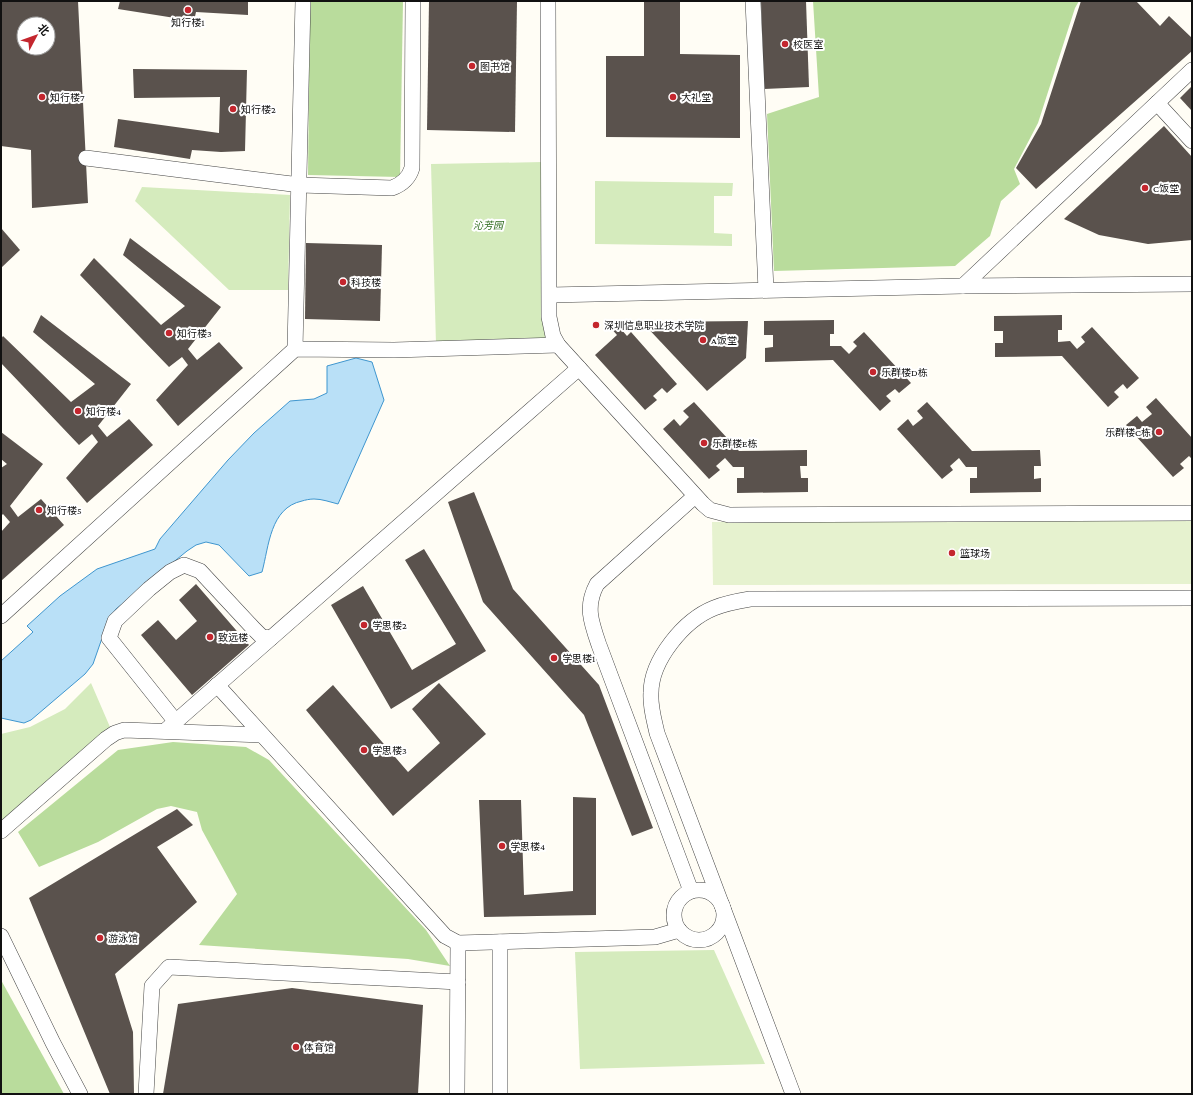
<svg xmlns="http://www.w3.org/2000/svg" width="1193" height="1095" font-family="'Crimson Pro','Noto Sans SC',serif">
<rect width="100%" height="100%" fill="#fffdf5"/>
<!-- green -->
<g fill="#d5ebbd">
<path d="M543,162l4,180 -111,2 -5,-180z"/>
<path d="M595,181l138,2 -1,13h-18v37l18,1v12l-137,-2z"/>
<path d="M142,187l148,8 -2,95h-59l-94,-89z"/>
<path d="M91,683l19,44 -109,94v-87l29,-7 35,-18z"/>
<path d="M714,950l51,114 -185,5 -5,-117z"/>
</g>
<!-- forest -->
<g fill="#b9dc9c">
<path d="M310,1h93l-3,176 -92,-2z"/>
<path d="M813,1h266l-4,7 -37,115 -24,46 6,15 -19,17 -11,35 -35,30 -181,5 -7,-157 52,-17z"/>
<path d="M173,742l73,5 23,13 157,170 24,36 -42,-7 -209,-14 38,-51 -35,-64 -5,-18 -26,-6 -14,3 -59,33 -59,25 -21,-35 100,-82z"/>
<path d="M1,980l63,114h-63z"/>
</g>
<!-- pitch -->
<path fill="#e6f2cf" d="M1192,521v63l-479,1 -1,-63z"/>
<!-- water -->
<path fill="#b9e0f7" stroke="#3f96cf" d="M356,358l16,4 12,38 -46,104c-8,-2 -16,-5 -24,-5 -4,0 -9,1 -12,2 -32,7 -33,45 -40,71l-13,4 -30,-31 -13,-3 -10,3 -9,6 -71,58 -8,12 -15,43 -8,10 -54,46 -7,3 -23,-5v-57l32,-29 -6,-6 33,-30 37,-27 58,-20 5,-10 68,-79 26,-27 36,-32 24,-2 13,-6v-27z"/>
<!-- building -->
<g fill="#5a524d" fill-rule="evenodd">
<path d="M1,1h77l10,202 -56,5 -1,-58 -30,-4zM24,24h24v24h-24z"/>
<path d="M120,1h128v14l-52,-3 -2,9 -76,-12z"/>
<path d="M429,1h88l-2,131 -88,-2z"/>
<path d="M644,1h36v53l60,1v83l-134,-1v-81h38z"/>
<path d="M761,1h45l3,86 -45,2z"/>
<path d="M1081,1h55l24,25 9,-10 23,22v13l-156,138 -20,-21 25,-44z"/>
<path d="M133,69l114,1 -2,81 -24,1 -29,-2 -2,9 -76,-12 4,-28 101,14 1,-36 -86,1z"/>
<path d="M1192,86v25l-12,-13z"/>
<path d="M1164,126l28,31v83l-44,4 -49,-9 -35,-16z"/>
<path d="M1,228l19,22 -19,18z"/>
<path d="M130,238l91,69 -33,42 9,11 22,-18 24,26 -65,58 -22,-26 32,-35 -6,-8 -13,10 -89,-92 14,-17 67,67 24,-19 -62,-51z"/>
<path d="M306,243l76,2 -2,76 -75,-2z"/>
<path d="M41,315l90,69 -33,42 9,11 22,-18 24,26 -66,58 -21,-25 32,-36 -6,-8 -13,11 -78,-82v-24l2,-3 68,66 24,-18 -62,-52z"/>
<path d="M1062,315v15h-4v12l12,-1 7,8 8,-7 -4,-5 11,-10 47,51 -12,11 -4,-5 -9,8 5,5 -11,10 -46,-51 -67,1v-14h8v-12h-9v-15z"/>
<path d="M834,320v14h-4v12h11l8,8 8,-8 -4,-4 11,-10 47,51 -12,10 -4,-4 -9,7 5,5 -11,10 -47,-51 -68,2v-14l8,-1v-12h-9v-14z"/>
<path d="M614,321l13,15 4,-4 46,52 -10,9 -5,-5 -9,8 4,4 -12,10 -50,-55 22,-20 -8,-9z"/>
<path d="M748,321l-2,37 -39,33 -65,-69z"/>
<path d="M1156,398l36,40v21l-3,-3 -9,8 4,4 -11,9 -47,-52 11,-9 5,6 10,-8 -6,-7z"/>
<path d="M694,402l45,49 68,-1v16h-7l1,12h7v14l-71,1v-15h7v-11h-11l-8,-9 -9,8 4,4 -11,9 -46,-50 11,-10 6,7 9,-9 -6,-6z"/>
<path d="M927,402l45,49 68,-1 1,16h-7v13l7,-1v14l-71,1v-15h7v-11h-11l-7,-9 -9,8 3,4 -11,9 -45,-50 11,-10 5,7 10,-8 -6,-7z"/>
<path d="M1,432l42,32 -33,42 8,11 23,-18 23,26 -63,56v-49l9,-10 -7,-8 -2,2v-48l6,-4 -6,-5z"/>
<path d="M474,492l39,97 86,96 54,143 -21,8 -48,-121 -101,-113 -35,-100z"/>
<path d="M424,549l62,102 -95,58 -60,-104 32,-19 49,84 44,-26 -51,-84z"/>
<path d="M196,584l53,61 -57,50 -51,-60 17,-15 18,20 21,-19 -18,-21z"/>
<path d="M439,683l47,51 -93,82 -87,-106 27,-25 75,87 32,-29 -28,-34z"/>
<path d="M573,797l23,1v117l-112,2 -5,-117h42l3,95 49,-4z"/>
<path d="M177,809l16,16 -36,22 40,55 -82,72 18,58 1,62h-24l-81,-196z"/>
<path d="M292,988l131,17 -5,89h-255l15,-90z"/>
</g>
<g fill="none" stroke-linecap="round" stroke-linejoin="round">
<defs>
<g id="minor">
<path d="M548,1l1,316 4,19 5,9 145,159 7,6 19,5 463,-2"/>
<path d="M753,1l13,289"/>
<path d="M1157,103l35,38"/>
<path d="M86,158l214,27 92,3c11,-4 17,-10 20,-20l1,-167"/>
<path d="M963,286l229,-216"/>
<path d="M550,295l413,-9 229,-2"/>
<path d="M295,349l8,-348"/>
<path d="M1,616l294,-267 99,1 164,-5"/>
<path d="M217,685l228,251 13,7 197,-6 24,-7"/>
<path d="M176,722l-67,-84 6,-17 34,-32 21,-17 14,-7 16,6 54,58 8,8 9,1"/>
<path d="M165,731l414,-363"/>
<path d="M1,831l105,-92 9,-6 9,-3 138,5"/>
<circle cx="699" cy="915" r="25"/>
<path d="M691,891l-92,-246c-8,-23 -14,-39 -2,-61l98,-88"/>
<path d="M1,936l52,107 27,51"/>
<path d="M146,1094l6,-108 17,-19 289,15"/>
<path d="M457,1094l1,-151"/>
<path d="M500,1094v-152"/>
<path d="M793,1094l-136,-361c-3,-14 -7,-26 -6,-40 0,-33 33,-73 63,-85 12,-5 24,-7 36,-9l442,-1"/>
</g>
</defs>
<!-- minor casing -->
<use href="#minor" stroke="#444" stroke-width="16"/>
<!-- minor -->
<use href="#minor" stroke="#fff" stroke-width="15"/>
</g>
<!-- markers -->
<g fill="#c4262e" stroke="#fff" stroke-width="1.5">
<circle cx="188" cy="10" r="4"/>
<circle cx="785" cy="44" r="4"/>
<circle cx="472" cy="66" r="4"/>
<circle cx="42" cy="97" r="4"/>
<circle cx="673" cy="97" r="4"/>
<circle cx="233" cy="109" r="4"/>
<circle cx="1145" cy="188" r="4"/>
<circle cx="343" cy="282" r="4"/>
<circle cx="596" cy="325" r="4"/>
<circle cx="169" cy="333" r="4"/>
<circle cx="703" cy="340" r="4"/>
<circle cx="873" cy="372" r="4"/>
<circle cx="78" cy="411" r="4"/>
<circle cx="1159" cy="432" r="4"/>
<circle cx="704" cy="443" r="4"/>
<circle cx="39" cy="510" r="4"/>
<circle cx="952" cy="553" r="4"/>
<circle cx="364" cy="625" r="4"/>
<circle cx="210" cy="637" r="4"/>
<circle cx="554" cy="658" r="4"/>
<circle cx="364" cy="750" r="4"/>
<circle cx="502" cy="846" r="4"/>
<circle cx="100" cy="938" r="4"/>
<circle cx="296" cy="1047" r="4"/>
</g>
<g text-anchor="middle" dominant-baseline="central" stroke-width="4" stroke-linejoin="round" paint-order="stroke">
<!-- poi labels -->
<g font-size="10" fill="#111" stroke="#fff" text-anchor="start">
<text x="188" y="22" text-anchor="middle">知行楼1</text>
<text x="793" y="44">校医室</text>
<text x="480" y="66">图书馆</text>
<text x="50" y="97">知行楼7</text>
<text x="681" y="97">大礼堂</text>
<text x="241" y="109">知行楼2</text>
<text x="1153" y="188">C饭堂</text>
<text x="351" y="282">科技楼</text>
<text x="604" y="325">深圳信息职业技术学院</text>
<text x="177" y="333">知行楼3</text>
<text x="711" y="340">A饭堂</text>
<text x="881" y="372">乐群楼D栋</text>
<text x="86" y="411">知行楼4</text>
<text x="1151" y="432" text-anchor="end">乐群楼C栋</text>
<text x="712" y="443">乐群楼E栋</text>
<text x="47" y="510">知行楼5</text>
<text x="960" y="553">篮球场</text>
<text x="372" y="625">学思楼2</text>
<text x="218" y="637">致远楼</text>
<text x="562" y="658">学思楼1</text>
<text x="372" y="750">学思楼3</text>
<text x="510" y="846">学思楼4</text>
<text x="108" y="938">游泳馆</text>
<text x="304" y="1047">体育馆</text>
</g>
<!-- park labels -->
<g font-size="10" font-style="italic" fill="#2f6b1f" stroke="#fff">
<text x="488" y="225">沁芳园</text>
</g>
</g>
<!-- border -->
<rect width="1193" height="1095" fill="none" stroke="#111111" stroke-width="4"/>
<!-- north arrow -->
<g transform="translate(36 36) rotate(49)"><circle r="19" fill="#ffffff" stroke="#a0a0a0"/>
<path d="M0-3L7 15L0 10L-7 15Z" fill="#c4262e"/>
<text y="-6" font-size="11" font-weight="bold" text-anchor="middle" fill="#111111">北</text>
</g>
</svg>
